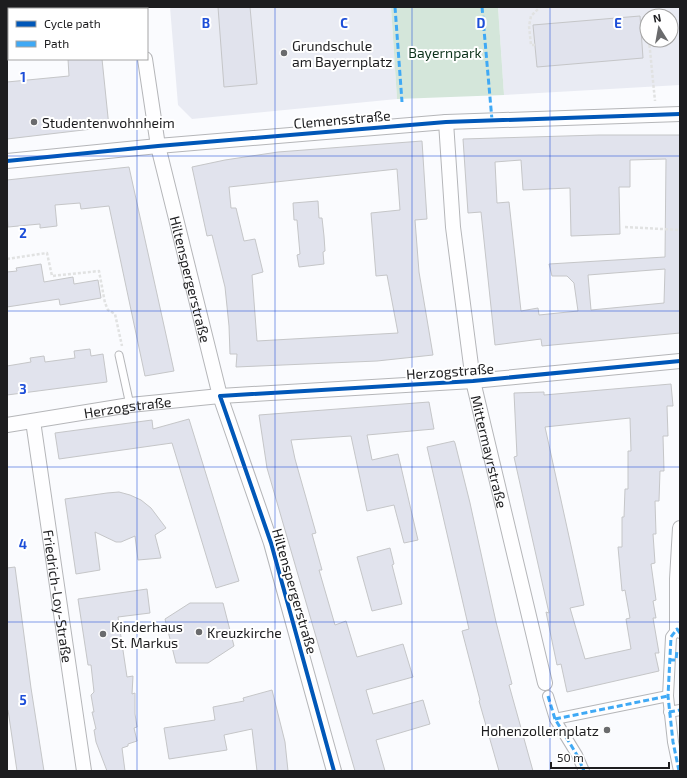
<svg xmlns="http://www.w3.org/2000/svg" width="687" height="778" font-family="'Exo 2',sans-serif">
<rect width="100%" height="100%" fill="#fafbfe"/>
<!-- built -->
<g fill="#e9ebf3" fill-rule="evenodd">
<path d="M170,7h221l6,92 -205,20 -14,-14z"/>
<path d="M498,7h182v78l-176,10zM647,16h24v24h-24z"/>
</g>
<!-- green -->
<path fill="#d4e6da" d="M391,7h107l6,88 -107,4z"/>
<!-- building -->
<g fill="#e1e3ed" stroke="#c5c6c8" fill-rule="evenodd">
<path d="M218,7h32l7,77 -33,3z"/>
<path d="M640,16l3,42 -106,9 -4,-42z"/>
<path d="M68,59h34l7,68 -102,12v-57l62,-6z"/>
<path d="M599,135h81v198l-138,13 -1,-7 -46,6 -14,-133 -13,1 -5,-74zM666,159l-1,98 -116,7 3,12h15l7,7 4,28 -39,4 -1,-7 -17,3 -12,-109 -12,1 -2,-41 26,-2 2,30 47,-2 1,48 49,-2 -1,-47h11v-27zM665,269l-1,34 -73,7 -3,-35z"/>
<path d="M422,141l5,78 -12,1 4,52 14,83 -56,6 -141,6 1,-13h-7l-1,-28 -4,-39 -13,-52 -5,1 -15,-69 33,-7 53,-8zM397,169l3,41 -29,3 5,63 11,-1 11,58 -141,8 -5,-66 11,-3 -8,-33 -11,2 -8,-33h-5l-2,-21z"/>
<path d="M129,167l45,204 -29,5 -36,-170 -28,3 -1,-6 -25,2 2,21 -17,2v-4l-32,3 -1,-15v-32z"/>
<path d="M318,201l1,17h3l2,18 1,15 -2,1 1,12 -25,3 -2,-12 3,-1 -3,-34h-3l-1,-17z"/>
<path d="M41,264l3,18 29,-5 1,7 24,-4 3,18 -41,7 -1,-6 -52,8v-35l10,-1 -1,-3z"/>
<path d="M90,349l1,7 12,-2 4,28 -100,13v-29l24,-4 -1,-4 14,-2 1,6 30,-4 -1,-7z"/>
<path d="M671,384l2,22h-6l1,30h-5l1,35h-4l-1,30h-4l1,33h-3l2,29 -4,1 5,36 -3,1 3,17h-3l6,35h-4l4,18 -92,21 -6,-28 -4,1 -11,-53 3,1 -35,-156 3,-1 -3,-63 30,-1v3zM630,418l1,33h-3v38h-3l-1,28h-2v30h-4l4,44 3,-1 5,28 -4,1 5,30 -46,10 -15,-51 14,-3 -39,-178z"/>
<path d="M429,402l5,27 -67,6 5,25 26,-6 20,86 -14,3 -10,-38 -27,6 -16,-75 -60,4 4,19 21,74 -4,1 10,36h-3l16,55 11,-4 11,36 46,-13 10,33 -47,13 7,24 50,-14 7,24 -54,16 9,31h-30l-88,-303 -8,-53z"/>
<path d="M189,419l50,162 -23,7 -44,-145 -113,16 -4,-26 97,-13 1,9z"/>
<path d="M454,441l1,2 15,60 26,119 16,62 -3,1 24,86h-34l-20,-70 1,-1 -18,-69 7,-2 -42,-182z"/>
<path d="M119,492l11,3 11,5 10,8 15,20 -11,7 6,23 -23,2 -3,-24 -14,6h-5l-21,-10 5,38 -24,4 -11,-75 42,-6z"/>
<path d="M390,548l4,16 -2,1 10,39 -30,7 -15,-54z"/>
<path d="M15,567l16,121 13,83h-27l-9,-61h-1v-142z"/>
<path d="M147,589l3,24 -32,4 9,60 6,-1 -1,18 3,-1v21l2,13 -3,1 3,13 -9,3v2l-6,2 3,23h-18l-11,-29 -2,-12 2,-1 -4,-17h2l-3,-17 3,-3 -3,-27h-3l-10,-66z"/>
<path d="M190,603h33l11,43 -26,17h-32l-11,-44z"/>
<path d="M272,690l13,52 3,29h-31l-5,-42 -28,6 3,15 -58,9 -5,-31 51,-8 -2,-13 31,-6 -1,-3z"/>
</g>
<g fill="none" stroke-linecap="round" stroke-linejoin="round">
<defs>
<path id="service" d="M119,355l11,50"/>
<g id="pedestrian">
<path d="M548,696l7,23 22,36 7,16"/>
<path d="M669,712l11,-2"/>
<path d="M555,719l113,-23"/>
<path d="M679,771l-6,-29 -5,-46 3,-59 6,-8 3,4"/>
</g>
<g id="minor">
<path d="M137,7v2"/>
<path id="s1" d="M145,59l13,87 62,250 51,147 63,228"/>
<path id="s2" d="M446,122l7,105 20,154 72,302"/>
<path d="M7,161l151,-15 288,-24 234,-8"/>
<path id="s3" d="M33,421l51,350"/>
<path id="s4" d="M7,425l123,-20 90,-9 253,-15 207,-20"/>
<path d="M677,629v-50l3,-51"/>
</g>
</defs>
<!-- service casing -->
<use href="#service" stroke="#b5b6b9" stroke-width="9"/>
<!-- pedestrian casing -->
<use href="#pedestrian" stroke="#b5b6b9" stroke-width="12"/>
<!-- minor casing -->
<use href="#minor" stroke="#b5b6b9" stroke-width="16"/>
<!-- path -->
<g stroke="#e1e2e2" stroke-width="2.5" stroke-dasharray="3 2" stroke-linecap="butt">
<path d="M642,37l5,-1"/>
<path d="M649,40l6,61"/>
<path d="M535,45h-4l-2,-19 2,-10 9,-9"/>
<path d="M625,227l55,3"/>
<path d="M7,259l40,-6 5,23 47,-5 6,32 3,7 7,4 7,32"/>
</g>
<!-- service -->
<use href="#service" stroke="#fefeff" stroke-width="7"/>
<!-- pedestrian -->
<use href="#pedestrian" stroke="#fefeff" stroke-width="10"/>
<!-- minor -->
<use href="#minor" stroke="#fefeff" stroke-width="14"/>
<!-- quiet -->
<g stroke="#3fa9f5" stroke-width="3" stroke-dasharray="6 3" stroke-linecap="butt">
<path d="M395,7l7,95"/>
<path d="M482,7l10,113"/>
<path d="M669,660h7l1,-10"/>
<path d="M548,696l7,23 22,36 7,16"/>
<path d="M669,712l11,-2"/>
<path d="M555,719l113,-23"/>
<path d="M679,771l-6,-29 -5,-46 3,-59 6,-8 3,4"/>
</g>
<defs>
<g id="cycleway">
<path d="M7,161l151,-15 288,-24 234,-8"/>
<path d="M334,771l-63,-228 -51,-147 253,-15 207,-20"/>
</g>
</defs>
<!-- cycleway casing -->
<use href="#cycleway" stroke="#fff" stroke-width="6"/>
<!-- cycleway -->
<use href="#cycleway" stroke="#0057b8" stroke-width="4"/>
</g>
<!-- grid -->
<path fill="none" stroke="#1d4ed8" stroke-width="1" stroke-opacity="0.55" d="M137,7v2M275,7v764M412,7v764M550,7v764M137,59v712M7,156h673M7,311h673M7,467h673M7,622h673"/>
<!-- markers -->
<g fill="#6a6b6d" stroke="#fff" stroke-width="1.5">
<circle cx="284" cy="53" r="4"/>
<circle cx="34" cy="122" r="4"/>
<circle cx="199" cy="632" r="4"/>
<circle cx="103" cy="634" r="4"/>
<circle cx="607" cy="730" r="4"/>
</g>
<g text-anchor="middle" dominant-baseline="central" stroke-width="4" stroke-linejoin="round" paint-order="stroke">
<!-- poi labels -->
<g font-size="14" fill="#1d1d1f" stroke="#fff" text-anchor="start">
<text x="292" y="45">Grundschule<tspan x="292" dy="16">am Bayernplatz</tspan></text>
<text x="42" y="122">Studentenwohnheim</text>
<text x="111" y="626">Kinderhaus<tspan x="111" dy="16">St. Markus</tspan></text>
<text x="207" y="632">Kreuzkirche</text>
<text x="599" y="730" text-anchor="end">Hohenzollernplatz</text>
</g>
<!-- park labels -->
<g font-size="14" fill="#0d321b" stroke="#fff">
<text x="445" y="52">Bayernpark</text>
</g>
<!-- street labels -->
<g font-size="14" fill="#1d1d1f" stroke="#fff">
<text transform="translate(342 119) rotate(-5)">Clemensstraße</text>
<text stroke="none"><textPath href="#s1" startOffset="225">Hiltenspergerstraße</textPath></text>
<text transform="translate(450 371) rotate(-4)">Herzogstraße</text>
<text stroke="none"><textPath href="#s4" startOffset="122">Herzogstraße</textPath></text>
<text stroke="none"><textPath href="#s2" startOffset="333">Mittermayrstraße</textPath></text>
<text transform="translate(295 591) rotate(74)">Hiltenspergerstraße</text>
<text stroke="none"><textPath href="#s3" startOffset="177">Friedrich-Loy-Straße</textPath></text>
</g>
</g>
<g font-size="13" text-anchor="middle" font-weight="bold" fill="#1d4ed8" stroke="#fff" stroke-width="4" stroke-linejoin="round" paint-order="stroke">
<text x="206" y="28">B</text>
<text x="344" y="28">C</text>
<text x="481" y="28">D</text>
<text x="618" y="28">E</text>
<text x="23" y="82">1</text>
<text x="23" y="238">2</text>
<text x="23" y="394">3</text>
<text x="23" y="549">4</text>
<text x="23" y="705">5</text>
</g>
<!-- border -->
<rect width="687" height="778" fill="none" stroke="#1d1d1f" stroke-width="16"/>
<!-- legend -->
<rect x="8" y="8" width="140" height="52" fill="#ffffff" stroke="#a5a5a5"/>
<rect x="16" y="21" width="20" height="6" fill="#0057b8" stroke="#a5a5a5"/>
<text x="44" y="28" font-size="12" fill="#1d1d1f">Cycle path</text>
<rect x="16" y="41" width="20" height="6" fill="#3fa9f5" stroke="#a5a5a5"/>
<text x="44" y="48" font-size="12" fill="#1d1d1f">Path</text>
<!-- north arrow -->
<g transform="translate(659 28) rotate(349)"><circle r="19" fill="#ffffff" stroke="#a5a5a5"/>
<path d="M0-3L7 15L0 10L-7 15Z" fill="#6a6b6d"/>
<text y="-6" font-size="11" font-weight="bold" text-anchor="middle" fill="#1d1d1f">N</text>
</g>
<!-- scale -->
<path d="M551 762v6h118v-6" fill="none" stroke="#1d1d1f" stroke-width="2"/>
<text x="557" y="762" font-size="12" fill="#1d1d1f" stroke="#ffffff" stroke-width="3" paint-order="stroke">50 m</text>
</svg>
